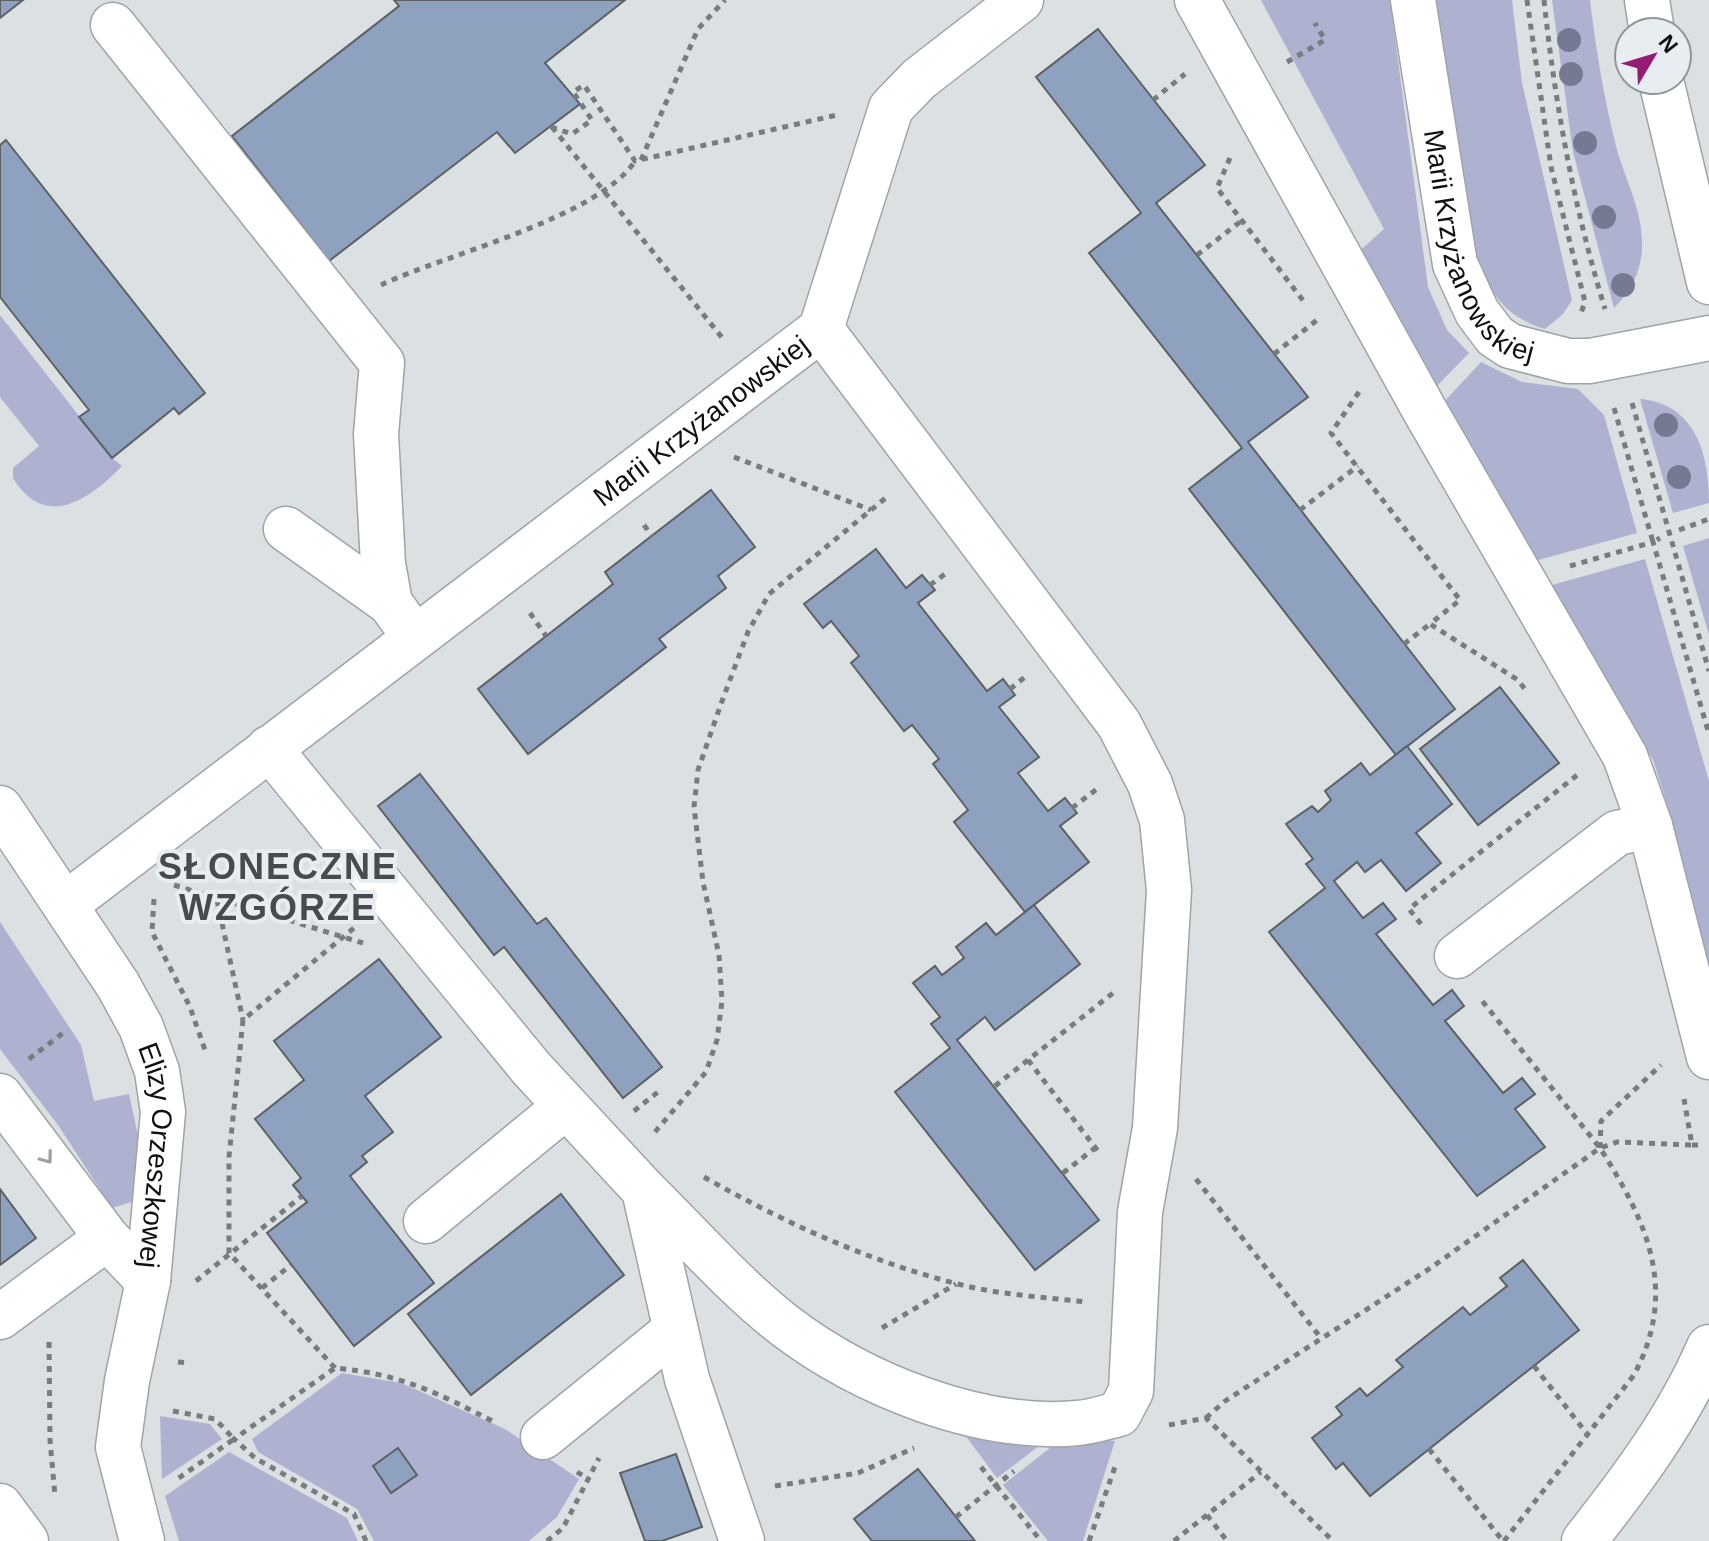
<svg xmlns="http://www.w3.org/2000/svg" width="1709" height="1541" font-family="Helvetica,sans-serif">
<rect width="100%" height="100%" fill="#dbe0e3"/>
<!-- green -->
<g fill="#aeb2d0">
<path d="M1261,0h129l38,287 19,43 22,23 -37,38 -77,-136 29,-26z"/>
<path d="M1436,0h76l10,83 50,217 -9,14 -18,15c-34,-10 -51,-30 -66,-61z"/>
<path d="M1552,0h38c6,50 14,98 26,146 8,31 26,63 26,96 1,26 -10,48 -28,66l-41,-156z"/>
<path d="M0,315l112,143 10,8c-31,32 -76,66 -109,12v-10l26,-22 -39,-49z"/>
<path d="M1481,362l41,20 56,7 26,26 33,118 -99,27 -95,-157z"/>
<path d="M1640,399c56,5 69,56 69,104l-36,10z"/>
<path d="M1709,538v97l-26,-89z"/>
<path d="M1645,559l64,222v192l-39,-160 -17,-53 -101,-175z"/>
<path d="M0,922l81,123 13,56 35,-7 13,60 -10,48 -20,6 -54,-83 -58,-76z"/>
<path d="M342,1373l59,10 104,46 74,50 -22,38 -28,24h-155l-17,-32 -99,-57 -6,-13z"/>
<path d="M160,1416l50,8 12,15 -60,40z"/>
<path d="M956,1423l96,13 -55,42z"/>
<path d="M1065,1436l50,5 -32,100h-35l-45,-56z"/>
<path d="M229,1452l118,66 11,23h-179l-14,-45z"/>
</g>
<!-- building -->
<g fill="#8ea1be" stroke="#5d6064" stroke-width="2">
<path d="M0,0h23l-23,18z"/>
<path d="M394,0h231l-80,63 35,41 -65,49 -18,-21 -168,129 -97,-125 167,-130z"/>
<path d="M1098,29l107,136 -49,38 152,194 -60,45 207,267 -59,46 -207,-266 53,-41 -153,-195 52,-40 -105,-136z"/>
<path d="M6,140l199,253 -26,21 -5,-6 -62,50 -33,-41 10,-7 -89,-113v-152z"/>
<path d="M711,490l44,57 -37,29 8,12 -67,51 7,8 -138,107 -50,-65 135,-105 -8,-12z"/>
<path d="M876,549l30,39 16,-13 13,15 -17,13 69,88 16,-12 12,16 -16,12 40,50 -21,16 30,38 17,-13 12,15 -17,13 29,36 -64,50 -71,-90 14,-12 -35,-46 6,-5 -27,-34 -8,6 -53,-68 8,-7 -28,-35 -8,7 -19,-24z"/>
<path d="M1500,687l59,76 -81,62 -58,-76z"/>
<path d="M1407,746l45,58 -36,29 25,30 -35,28 -25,-31 -16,12 -8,-10 -23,19 29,37 20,-15 13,16 -20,15 57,71 19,-15 12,16 -19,15 58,72 19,-15 13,16 -20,15 30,38 -68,49 -208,-264 56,-44 -19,-24 7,-5 -27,-35 26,-18 6,6 13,-12 -6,-9 36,-28 9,12z"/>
<path d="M420,774l117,150 9,-6 116,149 -39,31 -119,-151 -10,8 -116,-149z"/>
<path d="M1034,905l46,59 -85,66 -10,-13 -28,23 142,180 -64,50 -140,-178 55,-44 -19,-24 9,-7 -27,-34 22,-17 7,9 22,-17 -8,-11 30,-24 10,12z"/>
<path d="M379,959l62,78 -76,59 28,36 -31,24 5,6 -17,14 84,107 -80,63 -87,-113 40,-31 -14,-17 8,-7 -46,-59 49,-39 -30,-39z"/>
<path d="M0,1189l36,49 -36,27z"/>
<path d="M561,1194l63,81 -153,120 -63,-81z"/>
<path d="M1523,1260l56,70 -209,166 -27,-33 -7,6 -24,-31 30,-23 -6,-8 24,-19 7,8 36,-29 -7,-7 67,-53 7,8 37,-29 -7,-8z"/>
<path d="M398,1448l19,27 -26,18 -18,-27z"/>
<path d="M676,1454l26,73 -40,14h-17l-25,-68z"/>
<path d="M918,1469l57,72h-103l-18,-22z"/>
</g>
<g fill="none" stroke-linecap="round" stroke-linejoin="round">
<defs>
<g id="minor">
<path d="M1197,0l228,411 200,345 25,70 59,231"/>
<path id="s1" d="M1413,0l42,264 22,48 18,24 15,10 58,15h22l119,-23"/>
<path d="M1647,0l5,32"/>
<path d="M113,25l269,338 -6,71 7,130 7,39 24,33"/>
<path d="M1661,80l48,202"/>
<path d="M286,529l104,74"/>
<path d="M269,748l262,320 113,122 43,189 55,162"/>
<path id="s2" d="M0,808l118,177 23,42 16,44 6,41 -15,169 -21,100 -9,66 24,94"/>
<path id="s3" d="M66,904l755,-575 70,-221 28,-29 102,-79"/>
<path d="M1457,956l160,-123 33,-7"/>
<path d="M0,1096l107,142 41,43"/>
<path d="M644,1190c46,45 90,96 140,135 77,59 195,107 294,98 14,-1 28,-6 41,-9l12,-23 9,-179 15,-84 14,-238 -7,-70 -12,-36 -31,-60 -298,-395"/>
<path d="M426,1221l139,-114"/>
<path d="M0,1317l107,-79"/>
<path d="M543,1437l132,-107"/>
<path d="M0,1506l26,35"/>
<path d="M1584,1541c48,-61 94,-122 125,-194"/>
</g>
</defs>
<!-- minor casing -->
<use href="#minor" stroke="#9fa4a8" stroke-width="47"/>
<!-- path -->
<g stroke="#797c7e" stroke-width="5" stroke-dasharray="6 6" stroke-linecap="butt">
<path d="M1527,0l24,167 34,135 -4,11"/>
<path d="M1544,0c11,104 30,208 61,309"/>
<path d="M1287,62l38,-22 -10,-17"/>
<path d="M1153,100l32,-26"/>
<path d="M551,127l21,7 20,-14 -19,-28 11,-7 51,76 202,-46"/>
<path d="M552,127l172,213"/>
<path d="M1230,158l-13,30 88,115"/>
<path d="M641,160l57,-131 27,-29"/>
<path d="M1197,255l43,-33"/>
<path d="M381,285c65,-31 217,-67 254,-124"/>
<path d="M1274,354l43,-34"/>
<path d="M1359,392l-28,41 129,167 -30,24 88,56 9,12"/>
<path d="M1632,403l77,268"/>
<path d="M1614,408l39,134 7,-4"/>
<path d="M734,457l137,53"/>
<path d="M1300,510l58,-44"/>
<path d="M644,525l8,11"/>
<path d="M1679,530l30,-11"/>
<path d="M1570,566l83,-24 56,192"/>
<path d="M930,585l15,-11"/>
<path d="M530,613l16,23"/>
<path d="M1404,644l26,-20"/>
<path d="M1010,689l15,-12"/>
<path d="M1072,808l25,-19"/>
<path d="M174,885l189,58"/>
<path d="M154,899l-2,33 38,75 15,43"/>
<path d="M217,900l26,120"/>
<path d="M1421,924l-12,-15 172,-137"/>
<path d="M29,1059l34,-26"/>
<path d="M1028,1060l73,95"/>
<path d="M995,1086l118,-93"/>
<path d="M634,1111l24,-19"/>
<path d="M655,1132l51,-60 11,-32 5,-39 -3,-46 -16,-73 -9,-75 4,-37 24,-69 26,-69 21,-38 119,-98"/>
<path d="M1692,1145h12"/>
<path d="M1600,1148l1,-27 60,-56"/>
<path d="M1063,1173l32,-25"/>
<path d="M704,1177c81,46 164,84 254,107 42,11 86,13 128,18"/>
<path d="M1196,1179l125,159"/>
<path d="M196,1281l106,-85"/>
<path d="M262,1288l29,-23"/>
<path d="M882,1328l74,-44"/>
<path d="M49,1342l1,98 5,56"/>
<path d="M178,1362l11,1"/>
<path d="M1534,1366l54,69"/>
<path d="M335,1368l-106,-115v-96l14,-137 111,-92"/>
<path d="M173,1411l42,8 19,20 -58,41"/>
<path d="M1206,1418l19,-17 204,-132 171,-121 -121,-151"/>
<path d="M1169,1425l37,-7 127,123"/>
<path d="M1429,1449l74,92"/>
<path d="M981,1467l60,74"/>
<path d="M577,1472l11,7"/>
<path d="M775,1486l83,-13 56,-25"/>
<path d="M1207,1515l20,26"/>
<path d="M956,1517l58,-46"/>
<path d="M366,1541l-12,-27 -99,-56 -21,-19 101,-71c66,6 103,25 161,55"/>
<path d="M547,1541l16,-13 36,-70"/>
<path d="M1089,1541l27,-77"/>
<path d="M1174,1541l87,-69"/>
<path d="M1504,1541l130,-166c45,-85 13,-153 -34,-227l17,-6 75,3 -8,-46"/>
</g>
<!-- minor -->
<use href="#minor" stroke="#fff" stroke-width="44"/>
</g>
<!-- trees -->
<g fill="#767992">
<circle cx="1569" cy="40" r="12"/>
<circle cx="1571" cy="74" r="12"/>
<circle cx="1585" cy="143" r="12"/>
<circle cx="1604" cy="217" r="12"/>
<circle cx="1623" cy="285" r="12"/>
<circle cx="1666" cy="425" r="12"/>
<circle cx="1679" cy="477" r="12"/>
</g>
<!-- one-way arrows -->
<defs><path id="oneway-chevron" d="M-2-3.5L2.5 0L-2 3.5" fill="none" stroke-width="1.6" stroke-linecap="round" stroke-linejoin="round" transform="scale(2)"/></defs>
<use stroke="#9f9fa0" href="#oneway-chevron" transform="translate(47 1158) rotate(53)"/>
<g text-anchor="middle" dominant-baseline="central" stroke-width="8" stroke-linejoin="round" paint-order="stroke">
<!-- street labels -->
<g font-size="28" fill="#0e1011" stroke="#e8edf1">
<text stroke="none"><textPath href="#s1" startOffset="262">Marii Krzyżanowskiej</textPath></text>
<text stroke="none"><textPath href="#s3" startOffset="798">Marii Krzyżanowskiej</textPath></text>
<text stroke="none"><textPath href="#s2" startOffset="392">Elizy Orzeszkowej</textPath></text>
</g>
<!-- district labels -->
<g font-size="36" font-weight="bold" letter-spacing="2" fill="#474b4e" stroke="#e8edf1">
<text x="278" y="866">SŁONECZNE<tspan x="278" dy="41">WZGÓRZE</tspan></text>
</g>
</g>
<!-- north arrow -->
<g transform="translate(1653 56) rotate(52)"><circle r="38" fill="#e8edf1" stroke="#919597" stroke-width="2"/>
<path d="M0-6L14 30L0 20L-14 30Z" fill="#981b73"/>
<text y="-12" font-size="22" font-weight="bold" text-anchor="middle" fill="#0e1011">N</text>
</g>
</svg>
